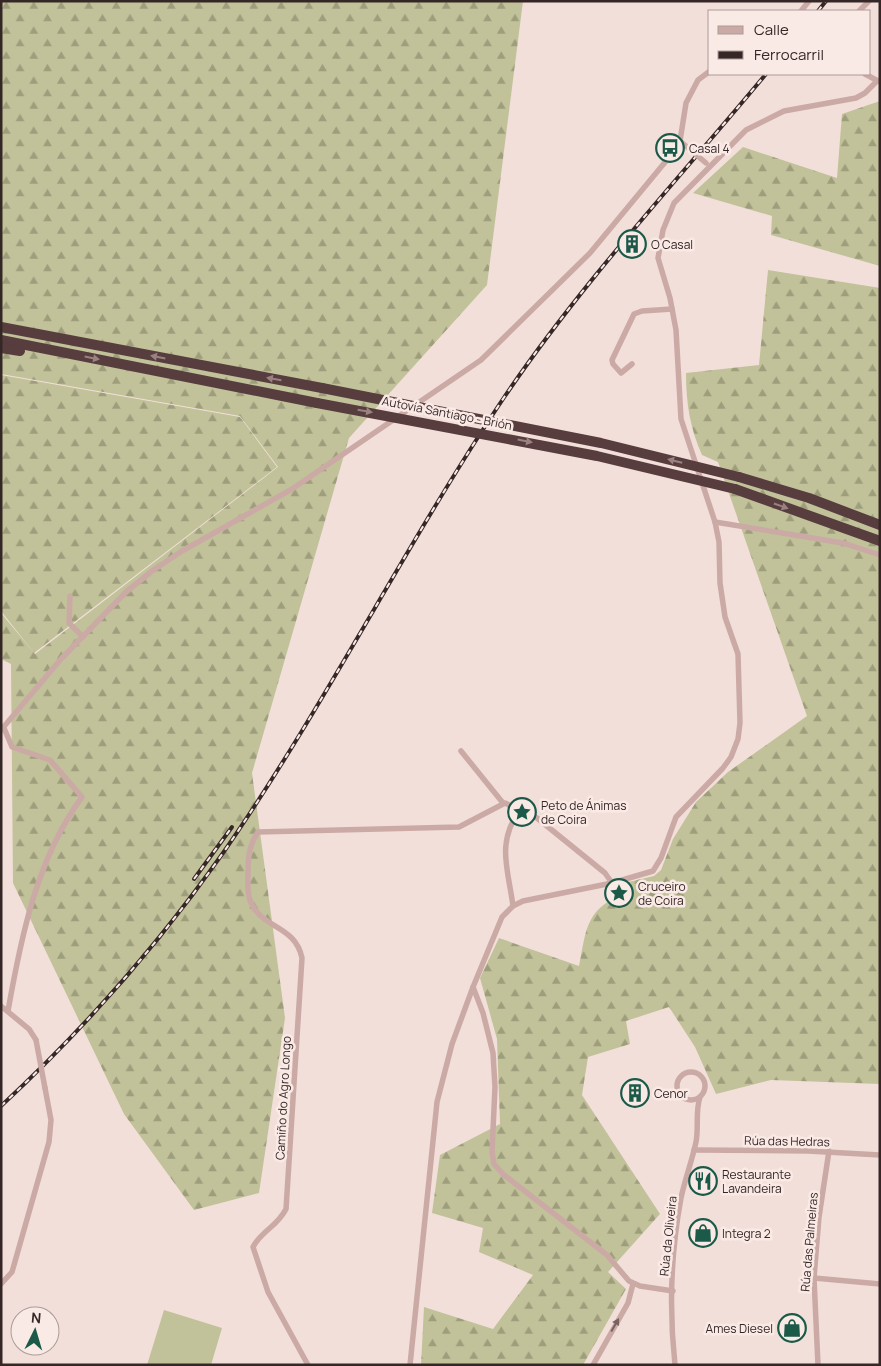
<svg xmlns="http://www.w3.org/2000/svg" width="881" height="1366" font-family="Manrope,sans-serif">
<defs>
<pattern id="forest-firs" width="22" height="20" patternUnits="userSpaceOnUse" patternTransform="scale(1.25)"><rect width="22" height="20" fill="#c1c299"/><path d="M5 1l3.5 6h-7zM16 11l3.5 6h-7z" fill="#9e9e7d"/></pattern>
</defs>
<rect width="100%" height="100%" fill="#f2dfda"/>
<!-- forest -->
<g fill="url(#forest-firs)">
<path d="M1,1h522l-36,284 -138,153 -97,335 33,245 -26,175 -65,17 -70,-96 -111,-231 -2,-219 -10,-5v-46l34,41 243,-187 -38,-51 -239,-42z"/>
<path d="M880,101v165l-109,-31 1,-19 -79,-23 50,-46 94,31 5,-64z"/>
<path d="M768,270l112,18v796l-109,-4 -55,14 -21,-47 -26,-40 -43,14 4,23 -42,13 -6,38 78,119 -52,58 18,17 -43,76h-162l3,-58 69,22 40,-54 -54,-23 4,-24 -51,-15 8,-58 60,-31 -3,-85 -17,-61 19,-40 80,28c7,-34 6,-56 42,-71l-1,-11 34,-8 7,-6 12,-31 23,-37 32,-30 79,-56 -89,-254 -16,-7c-12,-27 -16,-52 -16,-82l73,-8z"/>
<path d="M1,375l239,42 37,50 -243,186 -33,-42z"/>
</g>
<!-- pitch -->
<path fill="#c1c299" d="M164,1310l58,18 -11,37h-64z"/>
<g fill="none" stroke-linecap="round" stroke-linejoin="round">
<!-- minor -->
<g stroke="#cbaaa5" stroke-width="5.5">
<path d="M801,11l8,-10"/>
<path d="M859,11l10,-10"/>
<path d="M865,74l13,7"/>
<path d="M632,364l-11,9 -8,-9 -1,-4 22,-46 8,-3 30,-2"/>
<path d="M715,522l128,21 37,12"/>
<path d="M70,596l-1,27 14,14"/>
<path d="M4,728l8,19 38,13 32,37c-45,61 -61,140 -74,214"/>
<path d="M1,730l60,-71 65,-67 26,-21 30,-20 110,-62 189,-129 109,-107 81,-98 9,-14 6,-38 12,-23 12,-9"/>
<path d="M461,751l42,52"/>
<path d="M513,906c-5,-38 -17,-62 7,-97"/>
<path d="M473,987l10,26 10,40 2,34 -3,65 2,12 10,11 103,80 22,26 11,5 33,5"/>
<path d="M1,1006l28,23 7,11"/>
<circle cx="691" cy="1086" r="14"/>
<path d="M694,1150l114,1 72,4"/>
<path d="M814,1278l66,6"/>
<path d="M1,1284l11,-12 37,-130 2,-22 -6,-32"/>
<path d="M308,1365l-40,-73 -15,-45c9,-17 24,-20 33,-38l16,-251c-7,-34 -42,-29 -52,-58 -3,-9 -2,-18 -2,-27 0,-15 1,-28 10,-41l201,-5 46,-24 32,15 68,55 7,10"/>
<path d="M410,1365l27,-263 15,-58 21,-57 29,-70 11,-11 10,-5 89,-18 41,-12 8,-13 15,-41 47,-49 8,-11 7,-18 2,-16 -2,-69 -13,-37 -5,-34 -1,-41 -4,-20 -34,-103 -5,-89 -6,-32 -12,-40 5,-28 11,-27 72,-73 38,-19 72,-13 9,-5 12,-12"/>
<path d="M593,1365l35,-62 5,-19"/>
<path d="M675,1365c-6,-55 -4,-113 6,-167 4,-19 11,-37 15,-56 3,-15 -1,-30 4,-45"/>
<path d="M818,1365l-4,-87 5,-61 10,-66"/>
</g>
<!-- motorway -->
<g stroke="#583d3e" stroke-width="10">
<path d="M1,327l321,61"/>
<path d="M1,340l316,63"/>
<path d="M1,348l19,3"/>
<path d="M739,477l70,21 71,27"/>
<path d="M735,489l145,52"/>
</g>
<defs>
<g id="rail">
<path d="M818,11l8,-10"/>
<path d="M194,879l38,-52"/>
<path d="M1,1106c82,-76 157,-161 222,-253 102,-147 182,-308 282,-457 78,-115 173,-216 261,-322"/>
</g>
</defs>
<!-- rail casing -->
<use href="#rail" stroke="#362727" stroke-width="4"/>
<!-- rail -->
<use href="#rail" stroke="#faeae6" stroke-width="2" stroke-dasharray="5.5" stroke-linecap="butt"/>
<!-- minor-bridge -->
<g stroke="#cbaaa5" stroke-width="5.5">
<path d="M680,141l26,22"/>
<path d="M36,1040l9,48"/>
</g>
<!-- motorway-bridge -->
<g stroke="#583d3e" stroke-width="10">
<path d="M322,388l279,55 138,34"/>
<path d="M317,403l280,53 138,33"/>
</g>
</g>
<!-- one-way arrows -->
<defs><path id="oneway-solid" d="M-6-.8H1V-3.2L6.5 0L1 3.2V.8H-6Z" transform="scale(1.25)"/></defs>
<g fill="#998281">
<use href="#oneway-solid" transform="translate(158 357) rotate(-169)"/>
<use href="#oneway-solid" transform="translate(92 358) rotate(11)"/>
<use href="#oneway-solid" transform="translate(274 379) rotate(-170)"/>
<use href="#oneway-solid" transform="translate(365 411) rotate(10)"/>
<use href="#oneway-solid" transform="translate(525 441) rotate(11)"/>
<use href="#oneway-solid" transform="translate(675 461) rotate(-166)"/>
<use href="#oneway-solid" transform="translate(781 506) rotate(19)"/>
</g>
<use fill="#796260" href="#oneway-solid" transform="translate(615 1325) rotate(-60)"/>
<!-- icons -->
<defs>
<symbol id="bus-ring" viewBox="-11 -11 22 22"><circle r="9.5" fill="#faeae6" stroke="#1b5949" stroke-width="1.5"/><path d="M-5-6H5V4H4V6H2V4H-2V6H-4V4H-5ZM-3.5-4V0h7V-4ZM-3.5 1.2v1.5H-2V1.2ZM2 1.2v1.5H3.5V1.2Z" fill="#1b5949"/></symbol>
<symbol id="building-ring" viewBox="-11 -11 22 22"><circle r="9.5" fill="#faeae6" stroke="#1b5949" stroke-width="1.5"/><path d="M-4-6H4V6H1V3H-1V6H-4ZM-2.5-4.3h1.7v1.8h-1.7ZM.8-4.3h1.7v1.8H.8ZM-2.5-1h1.7V.8h-1.7ZM.8-1h1.7V.8H.8Z" fill="#1b5949"/></symbol>
<symbol id="sight-ring" viewBox="-11 -11 22 22"><circle r="9.5" fill="#faeae6" stroke="#1b5949" stroke-width="1.5"/><path d="M0-6L1.8-2.2L6-1.7L2.9 1.2L3.7 5.4L0 3.3L-3.7 5.4L-2.9 1.2L-6-1.7L-1.8-2.2Z" fill="#1b5949"/></symbol>
<symbol id="restaurant-ring" viewBox="-11 -11 22 22"><circle r="9.5" fill="#faeae6" stroke="#1b5949" stroke-width="1.5"/><path d="M-5-6h1v4h1v-4h1v4h1v-4h1v5L-1.5 .5V6h-2V.5L-5-1ZM5-6V6H3V1.5H1.5Q1.5-4 5-6Z" fill="#1b5949"/></symbol>
<symbol id="shop-ring" viewBox="-11 -11 22 22"><circle r="9.5" fill="#faeae6" stroke="#1b5949" stroke-width="1.5"/><path d="M-5-2.5h2.3a2.7 3.5 0 0 1 5.4 0H5L5.5 6h-11ZM-1.5-2.5h3a1.5 2.3 0 0 0-3 0Z" fill="#1b5949"/></symbol>
</defs>
<g fill-rule="evenodd">
<use href="#bus-ring" x="654" y="132" width="32" height="32"/>
<use href="#building-ring" x="616" y="228" width="32" height="32"/>
<use href="#sight-ring" x="506" y="796" width="32" height="32"/>
<use href="#sight-ring" x="603" y="877" width="32" height="32"/>
<use href="#building-ring" x="619" y="1077" width="32" height="32"/>
<use href="#restaurant-ring" x="687" y="1165" width="32" height="32"/>
<use href="#shop-ring" x="687" y="1217" width="32" height="32"/>
<use href="#shop-ring" x="776" y="1312" width="32" height="32"/>
</g>
<g text-anchor="middle" dominant-baseline="central" stroke-width="5" stroke-linejoin="round" paint-order="stroke">
<!-- poi labels -->
<g font-size="12" fill="#362727" stroke="#faeae6" text-anchor="start">
<text x="689" y="148">Casal 4</text>
<text x="651" y="244">O Casal</text>
<text x="541" y="805">Peto de Ánimas<tspan x="541" dy="14">de Coira</tspan></text>
<text x="638" y="886">Cruceiro<tspan x="638" dy="14">de Coira</tspan></text>
<text x="654" y="1093">Cenor</text>
<text x="722" y="1174">Restaurante<tspan x="722" dy="14">Lavandeira</tspan></text>
<text x="722" y="1233">Integra 2</text>
<text x="773" y="1328" text-anchor="end">Ames Diesel</text>
</g>
<!-- street labels -->
<g font-size="12" fill="#362727" stroke="#faeae6">
<text transform="translate(447 413) rotate(11)">Autovía Santiago - Brión</text>
<text transform="translate(283 1098) rotate(-87)">Camiño do Agro Longo</text>
<text transform="translate(787 1141) rotate(1)">Rúa das Hedras</text>
<text transform="translate(668 1236) rotate(-84)">Rúa da Oliveira</text>
<text transform="translate(809 1242) rotate(-85)">Rúa das Palmeiras</text>
</g>
</g>
<!-- border -->
<rect width="881" height="1366" fill="none" stroke="#362727" stroke-width="5"/>
<!-- legend -->
<rect x="708" y="10" width="162" height="65" fill="#faeae6" stroke="#ac9c9a"/>
<rect x="718" y="26" width="25" height="8" fill="#cbaaa5" stroke="#ac9c9a"/>
<text x="754" y="35" font-size="15" fill="#362727">Calle</text>
<rect x="718" y="51" width="25" height="8" fill="#362727" stroke="#ac9c9a"/>
<text x="754" y="60" font-size="15" fill="#362727">Ferrocarril</text>
<!-- north arrow -->
<g transform="translate(35 1331) rotate(5)"><circle r="24" fill="#faeae6" stroke="#ac9c9a"/>
<path d="M0-4L9 19L0 12L-9 19Z" fill="#1b5949"/>
<text y="-8" font-size="14" font-weight="bold" text-anchor="middle" fill="#362727">N</text>
</g>
</svg>
